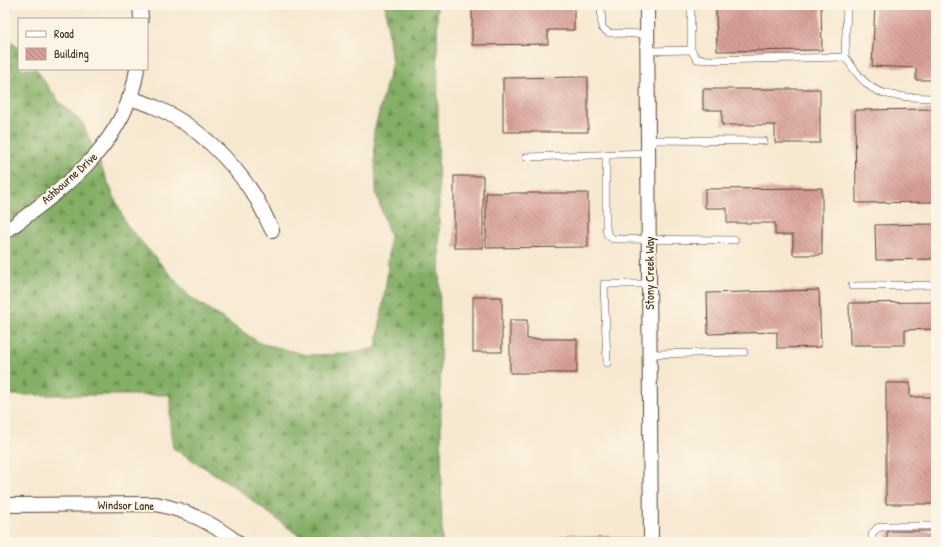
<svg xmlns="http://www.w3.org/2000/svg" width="941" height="547" font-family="'Patrick Hand',sans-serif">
<defs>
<pattern id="forest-firs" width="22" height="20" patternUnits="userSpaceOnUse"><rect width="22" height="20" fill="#84af66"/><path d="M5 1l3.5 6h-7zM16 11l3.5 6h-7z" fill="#6d8f53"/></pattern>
<pattern id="building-back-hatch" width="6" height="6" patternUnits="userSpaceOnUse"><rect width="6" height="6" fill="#d89f99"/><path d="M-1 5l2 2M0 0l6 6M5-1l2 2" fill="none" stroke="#b0827c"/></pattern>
</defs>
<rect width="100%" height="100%" fill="#fcf5e5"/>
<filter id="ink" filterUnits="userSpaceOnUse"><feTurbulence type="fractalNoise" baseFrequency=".025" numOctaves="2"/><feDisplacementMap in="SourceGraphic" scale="8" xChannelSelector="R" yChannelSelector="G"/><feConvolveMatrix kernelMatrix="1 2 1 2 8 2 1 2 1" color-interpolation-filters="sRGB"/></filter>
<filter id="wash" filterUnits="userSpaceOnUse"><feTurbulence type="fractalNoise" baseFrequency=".012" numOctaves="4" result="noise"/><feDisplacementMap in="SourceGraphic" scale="16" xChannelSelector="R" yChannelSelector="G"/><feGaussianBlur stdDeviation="0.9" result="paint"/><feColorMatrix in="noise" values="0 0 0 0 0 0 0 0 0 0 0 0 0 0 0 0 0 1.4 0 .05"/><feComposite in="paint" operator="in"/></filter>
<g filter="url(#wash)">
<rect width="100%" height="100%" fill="#f7e8d0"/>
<!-- forest -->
<path fill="url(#forest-firs)" stroke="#606c42" d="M385,5h52l5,537h-33v-1l-102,1 -75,-57 -59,-37 -3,-22v-31h-165v-360l14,14v20h17l24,34 22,19 44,102 63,72 71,47 47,12 39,-1 30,-6 11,-71 3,-41 -14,-43 -2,-62 18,-68z"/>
<g id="blocks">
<!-- building -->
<g fill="url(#building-back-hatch)">
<path d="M472,5h102v25h-26v14l-76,1z"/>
<path d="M716,5h105l1,45 -105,1z"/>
<path d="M875,5h61v75h-20v-12l-44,-2z"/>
<path d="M588,77v55h-85v-54z"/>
<path d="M703,89h117v54h-45v-18h-53v-15h-19z"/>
<path d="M936,109v93l-80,1 -1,-93z"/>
<rect x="454" y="176" width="29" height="72"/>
<path d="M822,188v67h-29v-20h-18v-12h-48v-15h-22v-19z"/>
<path d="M486,193h102v54l-102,1z"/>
<path d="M936,224v35l-60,1 -1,-35z"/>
<path d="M819,290l2,57 -44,1v-16l-69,2 -1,-41z"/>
<rect x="473" y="297" width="29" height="55"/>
<path d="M936,302v27l-31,1v15h-55l-1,-42z"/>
<path d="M510,320h17v19h50v34h-67z"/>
<path d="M886,383h24v14h26v107h-50z"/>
<rect x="887" y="531" width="49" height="11"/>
</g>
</g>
</g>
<g filter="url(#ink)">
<use href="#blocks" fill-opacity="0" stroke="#574639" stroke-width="1"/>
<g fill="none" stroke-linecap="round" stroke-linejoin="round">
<defs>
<g id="lane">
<path d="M601,5l1,23 7,5 38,1"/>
<path d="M691,50l6,9 12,1 136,-3 2,-52"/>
<path d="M647,51l44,-1v-45"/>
<path d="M845,57c7,9 13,19 22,27 16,15 48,13 69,14"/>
<path d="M648,140l116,1"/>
<path d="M606,155v72l1,7 6,5 122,1"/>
<path d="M526,157l69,-2 53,-2"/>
<path d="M852,286l84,-1"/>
<path d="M650,354l94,-2"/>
<path d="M607,363l-3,-79h45"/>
<path d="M560,542l91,-1"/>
<path d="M872,542v-8l5,-6 8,-2h51"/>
</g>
<g id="street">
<path d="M140,5l1,14"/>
<path d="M647,5l4,537"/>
<path d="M129,98c9,3 18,5 26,9 42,18 77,53 101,91 6,10 11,22 16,32"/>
<path d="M5,232c57,-43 121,-87 132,-163"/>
<path d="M5,505l151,-1c33,7 54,18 81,38"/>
</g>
</defs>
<!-- lane casing -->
<use href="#lane" stroke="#574639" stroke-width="8"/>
<!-- street casing -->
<use href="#street" stroke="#574639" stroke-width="16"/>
<!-- lane -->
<use href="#lane" stroke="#fff" stroke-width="7"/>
<!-- street -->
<use href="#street" stroke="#fff" stroke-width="14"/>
</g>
</g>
<g text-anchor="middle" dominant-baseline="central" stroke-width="4" stroke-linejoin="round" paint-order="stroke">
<!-- street labels -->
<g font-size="12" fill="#3b2a1e" stroke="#fcf5e5">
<text transform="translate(69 178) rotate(-42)">Ashbourne Drive</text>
<text transform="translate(649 273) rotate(-90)">Stony Creek Way</text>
<text transform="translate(126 505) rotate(1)">Windsor Lane</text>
</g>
</g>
<!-- margin -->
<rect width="941" height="547" fill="none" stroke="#fcf5e5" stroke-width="20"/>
<!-- legend -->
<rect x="18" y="18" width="130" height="52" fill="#fcf5e5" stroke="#afa495"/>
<rect x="26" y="31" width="20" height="6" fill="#ffffff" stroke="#afa495"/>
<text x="54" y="38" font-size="12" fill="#3b2a1e">Road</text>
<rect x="26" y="48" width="20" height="12" fill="url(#building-back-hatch)" stroke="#afa495"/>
<text x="54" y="58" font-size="12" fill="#3b2a1e">Building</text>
</svg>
